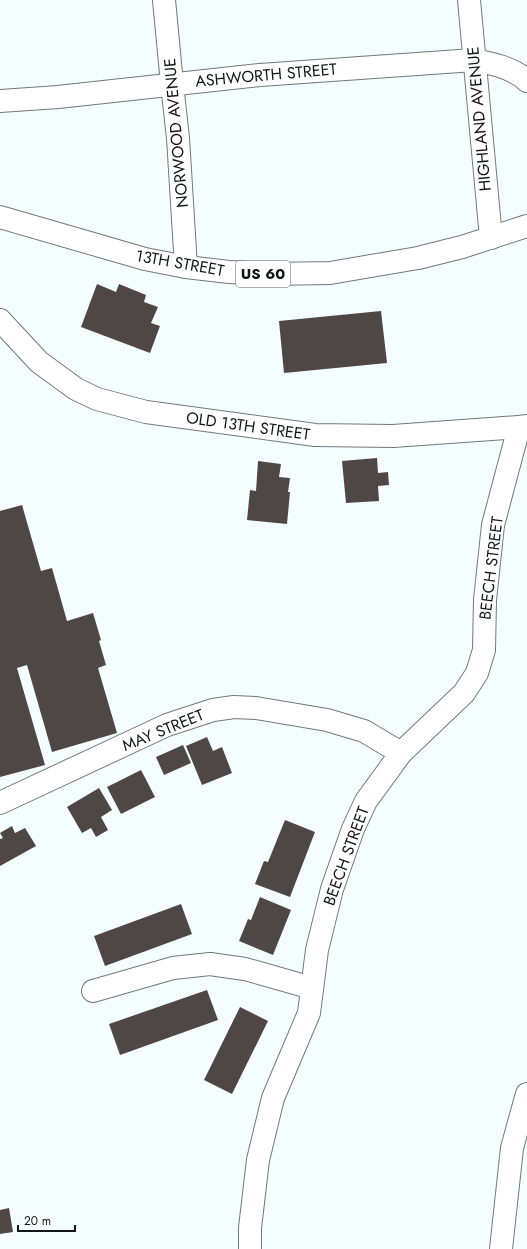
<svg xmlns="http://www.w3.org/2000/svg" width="527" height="1249" font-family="Jost,sans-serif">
<rect width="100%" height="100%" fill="#f4fdff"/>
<!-- building -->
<g fill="#4e4745">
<path d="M97,284l19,8 3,-8 27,11 -2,7 14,5 -7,16 9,3 -10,27 -69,-26z"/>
<path d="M381,311l6,52 -103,10 -5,-52z"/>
<path d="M377,458l1,15 10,-1 1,13 -11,1 1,15 -33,2 -4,-42z"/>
<path d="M258,461l23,3 -2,13 11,1 -2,14h2l-3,32 -40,-4 3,-30 6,1z"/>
<path d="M22,505l19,66 11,-3 15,53 26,-8 8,27 -2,1 7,24 -8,3 19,65 -65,19 -25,-87 -10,3 28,97 -45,12v-266z"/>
<path d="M207,737l6,14 9,-4 10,26 -30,12 -16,-39z"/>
<path d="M183,745l8,18 -27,12 -8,-18z"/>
<path d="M141,770l14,27 -34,17 -14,-27z"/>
<path d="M99,788l13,22 -11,7 7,13 -12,7 -5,-9 -9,5 -15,-26z"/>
<path d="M285,820l30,12 -25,65 -35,-13 9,-23 4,1z"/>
<path d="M12,826l3,7 10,-5 11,18 -36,20v-27l3,-1 -3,-5z"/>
<path d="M260,897l31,13 -18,45 -34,-14 9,-22 3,1z"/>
<path d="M181,904l11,30 -87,32 -11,-30z"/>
<path d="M207,990l11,30 -98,35 -11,-31z"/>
<path d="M240,1007l28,14 -36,73 -28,-14z"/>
<path d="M9,1208l4,24 -13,2v-24z"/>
</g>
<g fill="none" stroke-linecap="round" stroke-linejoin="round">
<defs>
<g id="minor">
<path d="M164,0l8,84 6,54 8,129"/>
<path d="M469,0l22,238"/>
<path d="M0,101l58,-4 202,-22 214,-15c17,3 40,8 53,21"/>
<path d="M0,320l39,42 37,27 21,10 49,13 169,23 78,1 126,-9 8,-1"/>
<path d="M0,803l167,-78 46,-15 21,-3 22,1 71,12 37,11 37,22"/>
<path d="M93,991l80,-23 37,-4 35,5 67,19"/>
<path d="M250,1249v-21l8,-68 15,-62 36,-85 8,-63 15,-61 21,-60 13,-28 35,-48 63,-60 13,-20 7,-23 1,-50 8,-75 26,-98"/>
<path d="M501,1249l11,-101 15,-54"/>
</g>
<path id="major" d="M0,217l145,42 41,8 43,5 40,2 61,-1 88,-15 44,-11 65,-21"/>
</defs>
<!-- minor casing -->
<use href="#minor" stroke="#70797a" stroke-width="24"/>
<!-- major casing -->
<use href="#major" stroke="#70797a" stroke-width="24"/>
<!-- minor -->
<use href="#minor" stroke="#fff" stroke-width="22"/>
<!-- major -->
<use href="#major" stroke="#fff" stroke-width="22"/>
</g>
<g text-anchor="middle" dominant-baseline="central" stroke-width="4" stroke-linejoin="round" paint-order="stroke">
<!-- shield labels -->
<rect fill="#fff" stroke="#5a5c5c" stroke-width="1" x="236" y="261" width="54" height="26" rx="3"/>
<g font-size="15" font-weight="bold" fill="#131616">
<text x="263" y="274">US 60</text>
</g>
<!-- street labels -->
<g font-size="16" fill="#131616" stroke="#fff">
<text transform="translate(266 75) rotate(-5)">ASHWORTH STREET</text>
<text transform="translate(479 119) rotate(-95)">HIGHLAND AVENUE</text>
<text transform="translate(176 133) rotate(-95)">NORWOOD AVENUE</text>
<text transform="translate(180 263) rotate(10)">13TH STREET</text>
<text transform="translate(248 426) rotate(8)">OLD 13TH STREET</text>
<text transform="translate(491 568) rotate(-83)">BEECH STREET</text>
<text transform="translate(163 730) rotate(-22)">MAY STREET</text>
<text transform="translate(346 856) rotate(-70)">BEECH STREET</text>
</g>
</g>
<!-- scale -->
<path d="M18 1225v6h57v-6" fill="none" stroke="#131616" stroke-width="2"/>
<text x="24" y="1225" font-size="12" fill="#131616" stroke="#ffffff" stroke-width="3" paint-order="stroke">20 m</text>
</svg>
